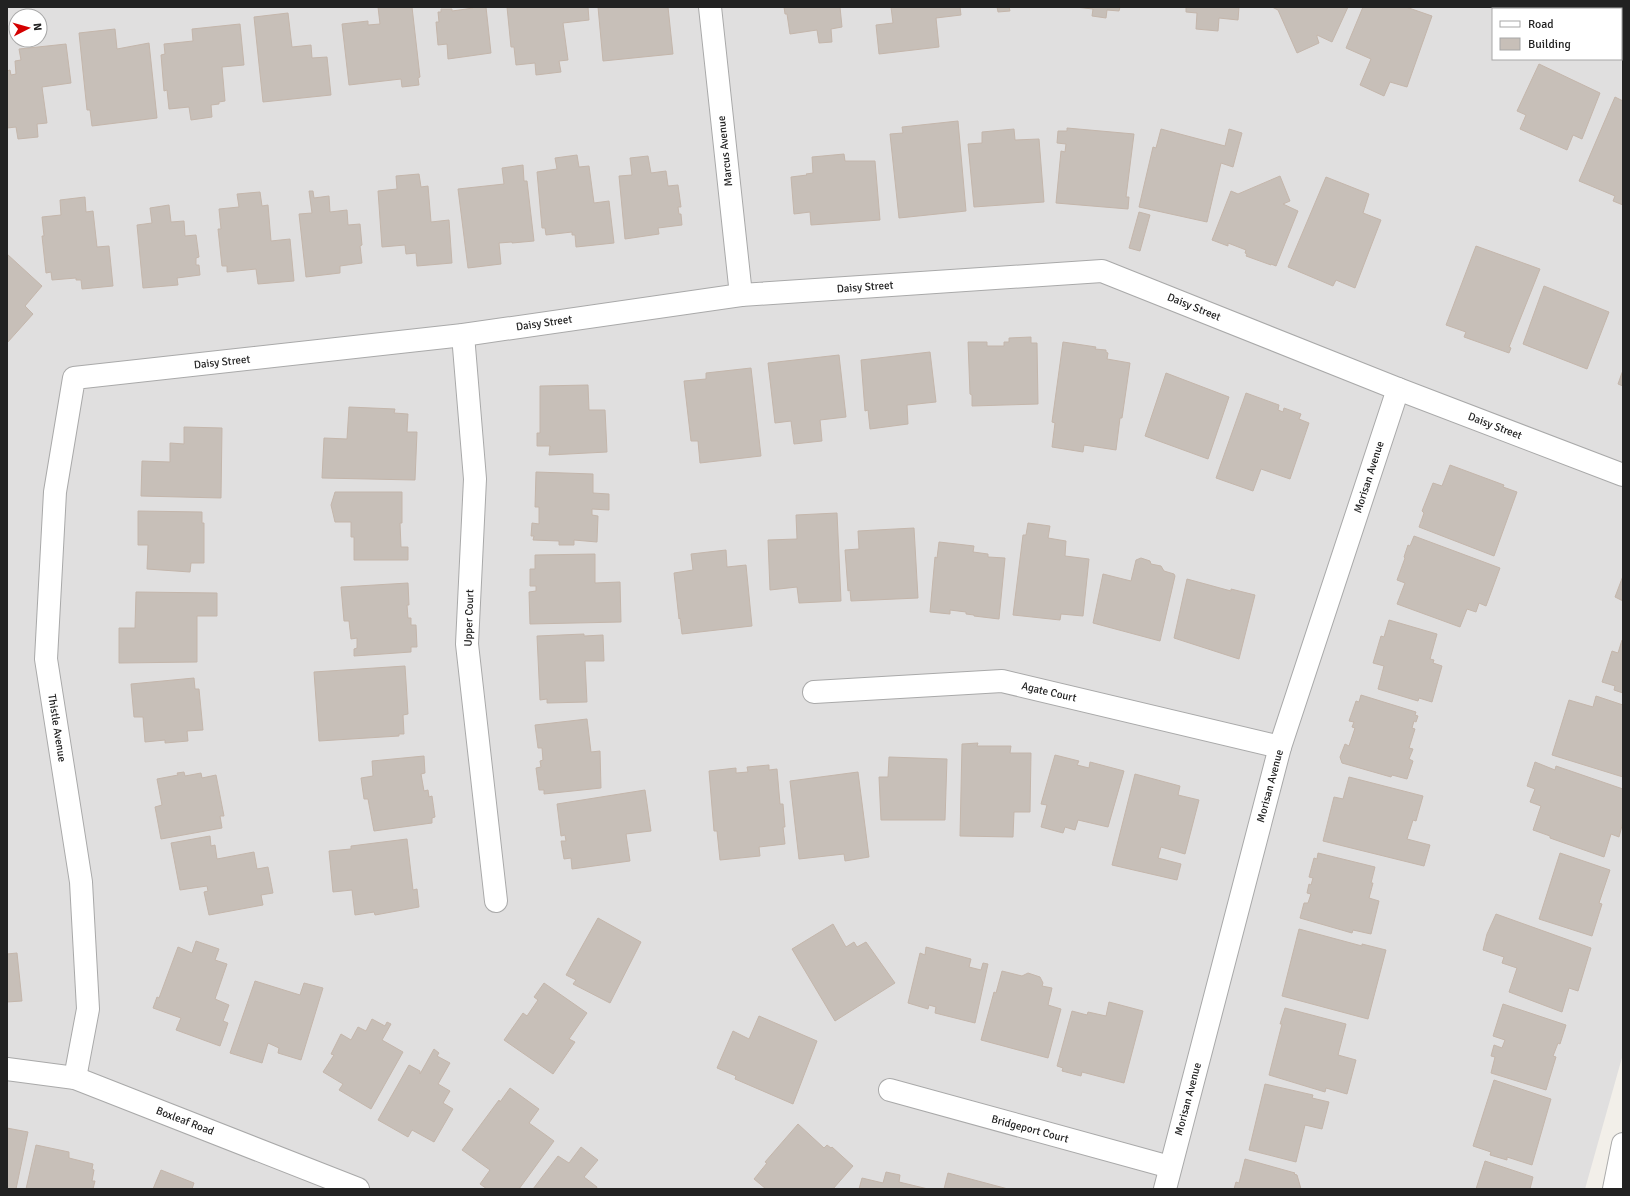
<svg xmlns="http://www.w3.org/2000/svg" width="1630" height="1196" font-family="Signika,sans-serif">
<rect width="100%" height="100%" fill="#f2efe9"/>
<!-- residential -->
<path fill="#e0dfdf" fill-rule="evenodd" d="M7,7h1616v1047l-38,135h-1578zM1493,9h128v50h-128zM16,16h24v24h-24z"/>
<!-- building -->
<g fill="#c7bfb8" stroke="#c4b6ab">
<path d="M378,7h34l8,70 -2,1 1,7 -17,2 -1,-8 -52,6 -7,-61 26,-3v4l12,-1z"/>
<path d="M473,7h13l5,46 -43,6 -1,-15 -9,1 -2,-23h3l-1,-10h3v-3h11v2l21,-3z"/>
<path d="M507,7h81l1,13 -26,3 5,37 -9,1 2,11 -25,3 -1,-12 -19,2 -2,-18h-3z"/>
<path d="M598,7h70l5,47 -70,7z"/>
<path d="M784,7h56l2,20 -11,2 1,13 -13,1 -2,-13 -27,4 -3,-20h-2z"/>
<path d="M891,7h69l1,8 -25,3 3,29 -60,7 -3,-29 17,-2z"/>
<path d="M997,7h12l1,4 -12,1z"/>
<path d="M1075,7h45l-1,4 -12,-1 -1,8 -14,-2 1,-7z"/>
<path d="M1186,7h53l-1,13 -19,-2 -1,13 -22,-2 1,-16 -11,-1z"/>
<path d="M1272,7h76l-16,35 -15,-7v2l2,6 -22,10 -19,-43z"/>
<path d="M1363,7h43l26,9 -25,71 -17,-5 -6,14 -24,-11 11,-26 -25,-11z"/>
<path d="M288,13l4,34 19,-2 1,13 15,-1 4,38 -68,7 -9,-85z"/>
<path d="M240,24l4,41 -22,2 3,34 -6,1v2l-8,1 1,12 -21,3 -2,-13 -20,2 -2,-19 -3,1 -3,-36 4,-1 -1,-10 29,-3 -1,-12z"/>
<path d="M115,29l2,20 32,-6 8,75 -65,8 -2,-16h-3l-8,-77z"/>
<path d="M66,44l5,39 -29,4 5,36 -10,1 1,13 -20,2 -2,-12 -9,1v-57l3,-1 1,5 5,-1 -1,-13 6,-1 -2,-11z"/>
<path d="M1539,64l61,29 -18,46 -9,-4 -6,15 -47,-21 6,-14 -9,-4z"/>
<path d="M1615,97l8,4v104l-10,-4 2,-5 -36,-15z"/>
<path d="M958,121l8,90 -67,7 -9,-84 13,-1 -1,-6z"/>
<path d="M1067,128l67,6 -8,63h3l-1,12 -72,-6 5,-52 4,1 1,-8 -9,-1 1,-12h9z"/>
<path d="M1014,129l1,11 24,-1 5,63 -70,5 -6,-63 14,-1v-11z"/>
<path d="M1161,129l64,17 4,-17 13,4 -9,34 -12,-4 -14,59 -68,-15 14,-60 3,1z"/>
<path d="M844,154l1,7h30l5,59 -69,5 -1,-13 -16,2 -3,-37 16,-2 -1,-1 7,-1 -1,-16z"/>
<path d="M577,155l2,12 10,-1 5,37 15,-2 5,42 -38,4 -1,-12h-3v-3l-26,3 -1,-7h-3l-5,-56 20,-3 -2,-11z"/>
<path d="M648,156l3,17 15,-2 2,15 10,-1 3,22h-3l1,7h2l1,11 -24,3 1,6 -34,5 -6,-63 13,-1 -2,-17z"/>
<path d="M523,165l1,16h3l7,60 -22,2v-1l-13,1 2,21 -33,4 -10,-79 46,-5 -2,-16z"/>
<path d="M419,174l2,13 7,-1 3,36 18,-2 3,43 -35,3 -1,-13 -10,1 -1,-9 -23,2 -4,-56 19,-2 -1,-13z"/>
<path d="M1280,176l10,25 -7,3 15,7 -22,55 -5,-2v1l-25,-9 1,-2 -2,-1 1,-3 -18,-7v3l-16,-6 19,-49 7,3z"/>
<path d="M1326,177l43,17 -6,19 18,7 -26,68 -19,-8 -3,6 -45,-19z"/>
<path d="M309,191h4l1,7 15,-2 1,16 17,-2 1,15 12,-1 2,21 -2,1 2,17 -22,3v7l-34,4 -7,-63 13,-1z"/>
<path d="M260,192l2,14 6,-1 3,36 19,-2 4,42 -36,3 -2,-15 -29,3v-6h-5l-4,-37h3l-2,-20 20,-2 -2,-13z"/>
<path d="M85,197l1,15 7,-1 4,36 12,-1 4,40 -31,3 -1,-9h-5v-2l-24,2 -1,-8 -5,1 -4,-37h2l-2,-19 19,-2 -1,-15z"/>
<path d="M169,205l2,17 13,-1 1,15 11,-1 3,22 -3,1v7h3l1,10 -23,3 1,7 -35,3 -6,-63 15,-2 -2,-15z"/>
<path d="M1139,212l11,3 -10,36 -11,-3z"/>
<path d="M1476,246l64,23 -31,78 2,1 -2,5 -45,-16 2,-5 -20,-7z"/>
<path d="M7,254l35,32 -17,20 8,8 -26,29z"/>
<path d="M1544,286l65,26 -22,57 -64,-25z"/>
<path d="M1031,337v6h6l1,61 -66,2v-11l-2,-1 -2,-52h19v4h17v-4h5v-4z"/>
<path d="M1063,342l33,5 -1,2 11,1v2l2,1 -1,6 23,4 -8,55h-2l-4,32 -32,-5 -1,7 -31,-5 3,-24 -3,-1z"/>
<path d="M930,352l6,50 -29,3 1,19 -38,5 -2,-19 -3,1 -4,-51z"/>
<path d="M839,355l7,62 -26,3 2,21 -28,3 -3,-23 -16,2 -7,-60z"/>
<path d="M751,368l10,88 -61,7 -2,-22h-7l-7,-60 22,-2v-6z"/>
<path d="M1623,370v16l-5,-2z"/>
<path d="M1166,373l63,24 -21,62 -63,-23z"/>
<path d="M588,385l1,25h16l2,42 -58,3 1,-9h-13v-13h3v-47z"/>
<path d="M1246,393l33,12 -1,5 5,2 1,-4 17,6 -2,5 10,4 -19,56 -29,-10 -8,22 -37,-13z"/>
<path d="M349,407l46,2 -1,4 14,1 -1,18h10l-2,48 -93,-2 2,-40 23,1z"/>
<path d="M184,427l38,1 -1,70 -80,-2 1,-35 28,1v-19l14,1z"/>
<path d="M1450,465l54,20 -1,2 14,5 -23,64 -75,-29 5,-14 -2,-2 11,-28 9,3z"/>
<path d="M536,472l57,2v19l16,1v16l-17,-1v6l6,1 -1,26 -23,-2v5h-15v-4l-26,-1 1,-4h-3l1,-13 7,1v-17h-4z"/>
<path d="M335,492h67v31h-2l1,24h7v13h-54v-23h-3v-15h-16l-4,-17z"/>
<path d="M138,511l64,1v11h2v40h-13l-1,9 -43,-3 1,-24h-10z"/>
<path d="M837,513l4,88 -42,2 -2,-16 -27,3 -2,-50 29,-1 -1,-24z"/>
<path d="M1028,523l22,3 -2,12 18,3 -1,15 24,3 -6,57 -22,-2 -1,6 -47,-5 10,-80h3z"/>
<path d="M914,528l4,70 -67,3 -1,-11 -2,1 -3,-41 14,-1 -1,-18z"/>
<path d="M1414,536l86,32 -14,38 -7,-3 -3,9 -9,-3 -7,18 -63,-23 8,-21 -8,-3 8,-22 -1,-1 4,-12 2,1z"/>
<path d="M939,542l35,4 -1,6 15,2v3l17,1 -6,61 -25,-3v-1l-8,-1v-2l-16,-2v4l-20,-2 5,-55 2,1z"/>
<path d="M726,550l1,17 19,-2 6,61 -70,8 -2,-16 -1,1 -5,-46 19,-3 -2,-16z"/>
<path d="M595,554v29l25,-1 1,40 -91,2 -1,-32 7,-1v-5h-6v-17h5v-14z"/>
<path d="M1141,558l9,3 1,3 10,2 3,5 10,3 1,2 -15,65 -67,-18 10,-49 28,7 5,-21z"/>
<path d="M1623,576v25l-8,-4z"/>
<path d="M1187,579l44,12v-2l24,6 -16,64 -65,-21z"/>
<path d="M408,583l1,22h-2l1,13h3v7h5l1,22h-6v5l-57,4v-7l3,-1v-10l-6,1 -2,-18h-5l-3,-34z"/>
<path d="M136,592l81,1v23h-20v46l-78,1v-35h16z"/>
<path d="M1389,620l48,14 -7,25 4,1 -1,3 9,3 -10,36 -13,-4 -1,3 -40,-12 6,-23 -11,-3 8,-27 3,1z"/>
<path d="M584,634v2l19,-1 1,26h-19l2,41 -40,1v-4l-7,1 -3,-64z"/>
<path d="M1622,640l1,1v52l-9,-3 1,-4 -13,-4 10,-31 6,2z"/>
<path d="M405,666l3,48 -5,1 1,19h-5v2l-80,5 -5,-69z"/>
<path d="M194,678l1,11h4l4,41 -16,1 1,10 -23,2v-3l-20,2 -2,-25h-9l-3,-33z"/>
<path d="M1361,695l55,17 -1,3 3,1 -2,6 -2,-1 -2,7 3,1 -6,19 4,1 -4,10 4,2 -6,18 -15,-4 -1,2 -49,-14 -2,-6 5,-13 4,2 6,-18 -3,-1 2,-5 -5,-1 7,-20 3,1z"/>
<path d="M1596,696l27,9v72l-71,-22 17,-55 24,7z"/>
<path d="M587,719l4,33 9,-1 1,37 -57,6v-4h-5l-3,-22 5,-1 -1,-6 3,-1 -1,-12h-4l-3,-23z"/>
<path d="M978,743l-1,3h34l-1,7h21l-1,59h-16l-1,25 -53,-1 2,-92z"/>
<path d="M1055,755l24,6 -2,4 12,3 1,-6 34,9 -16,56 -30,-7 -3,10 -10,-3 -2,6 -22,-6 6,-22 -6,-1z"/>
<path d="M424,756l1,17 -4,1 3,17 4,-1 1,7 3,-1 3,21 -3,1v5l-58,8 -6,-32h-4l-3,-21 12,-2 -1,-15z"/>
<path d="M889,757l58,2 -2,61h-64l-2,-43h9z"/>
<path d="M1535,762l20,8 1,-4 67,23v33l-4,15 -8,-3 -7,23 -54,-19v-2l-17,-6 8,-24 -11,-4 5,-13 -8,-3z"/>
<path d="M769,765v5l8,-1 3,35h3l2,23h-2l2,17 -26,3 1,9 -40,4 -3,-29h-3l-5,-60 27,-3v5l12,-1 -1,-5z"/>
<path d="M184,772l1,4 16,-3 1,5 14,-3 8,41h-4l2,12 -61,11 -6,-32 7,-2 -5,-26 21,-4 -1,-2z"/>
<path d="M858,772l11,85 -24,4 -1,-7 -45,5 -9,-78z"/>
<path d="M1135,774l45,12 -2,9 21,5 -14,54 -24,-7 -3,11 23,6 -4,16 -65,-15z"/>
<path d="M1349,777l74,19 -7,25 -3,-1 -6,19 23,6 -6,21 -101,-25 11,-44 9,2z"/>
<path d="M645,790l6,41 -25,3 4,27 -58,8 -1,-11 -7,1 -3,-18h5l-1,-6 -4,1 -4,-32z"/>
<path d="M210,836l1,10 4,-1 2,14 37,-7 3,17 11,-2 5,26 -12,2 2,10 -54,10 -5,-23 4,-1 -1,-5 -27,4 -9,-47z"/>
<path d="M407,839l6,51 4,-1 2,18 -44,8 -1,-3 -19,3 -3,-25 -19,2 -4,-41 22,-2v-3z"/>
<path d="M1318,853l57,14 -4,16h2l-4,15 10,3 -8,33 -18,-4 -1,3 -52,-15 4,-15h4l3,-9 -4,-1 2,-9 2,1 2,-7 -4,-1 5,-19 3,1z"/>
<path d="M1560,853l50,17 -11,33 3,1 -10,32 -53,-17z"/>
<path d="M1496,914l95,34 -13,43 -9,-3 -7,24 -53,-20 8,-24 -15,-5 2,-6 -21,-7 4,-16z"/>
<path d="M598,918l43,24 -31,61 -37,-19 3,-4 -10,-5z"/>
<path d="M833,924l13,23 8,-5 3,5 9,-5 29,41 -60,38 -43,-72z"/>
<path d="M1299,929l63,17v-2l24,6 -18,69 -86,-23z"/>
<path d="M196,941l23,8 -4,11 12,4 -12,35 14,6 -6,16 5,2 -8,23 -44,-16 5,-12 -28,-10 4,-11 2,1 19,-51 14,6z"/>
<path d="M926,947l45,12 -2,8 12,3 2,-7 5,1 -13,59 -40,-10 1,-6 -7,-2 -1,4 -20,-6 12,-50 5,2z"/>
<path d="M17,953l5,48 -15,1v-48z"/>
<path d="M1002,971l20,5 6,-3 12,4 3,6 -1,3 10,2 -4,17 13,4 -13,49 -67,-18 13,-48 2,1z"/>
<path d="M255,981l45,14 4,-12 19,5 -22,72 -23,-7 1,-5 -11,-5 -6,20 -32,-10z"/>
<path d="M544,983l43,30 -18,26 6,3 -22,32 -49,-34 19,-27 4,3 11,-16 -4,-3z"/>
<path d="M1109,1002l34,9 -19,72 -42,-11 -1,4 -19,-5 1,-3 -6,-2 15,-55 15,4 1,-3 18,4z"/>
<path d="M1503,1004l63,21 -6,19 -2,-1 -5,13 3,1 -10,33 -55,-17 4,-16 -4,-1 3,-11 8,3 3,-8 -12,-4z"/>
<path d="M1285,1008l61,16 -8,31 18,5 -9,34 -21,-6 -1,4 -56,-17 13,-51h-2z"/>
<path d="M759,1016l58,25 -24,63 -58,-25 1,-3 -19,-8 16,-37 16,8z"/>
<path d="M372,1019l13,7 2,-4 4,2 -9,16 21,12 -32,57 -32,-19 4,-6 -20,-12 11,-17 -3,-1 10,-20 10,6 7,-13 8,4z"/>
<path d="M434,1049l5,4 -2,3 13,7 -12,21 12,7 -7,12 10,6 -19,33 -22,-12 -4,7 -30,-17 31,-55 11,6v3z"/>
<path d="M1494,1080l57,19 -19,66 -25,-8v3l-17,-5 1,-3 -18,-6z"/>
<path d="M1265,1084l48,11 -1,3 17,4 -7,27 -17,-4 -9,37 -47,-12z"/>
<path d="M510,1088l29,21 -10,14 25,18 -35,48h-32l-7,-5 10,-14 -28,-20 37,-50 1,2z"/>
<path d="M798,1124l26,24 3,-3 4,3 1,-1 21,19 -20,23h-67l-12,-10 13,-16 -2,-1z"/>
<path d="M7,1128l21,4 -12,57h-9z"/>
<path d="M36,1145l33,7v6l24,6 -1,5 2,1 -2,11h3l-2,8h-67z"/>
<path d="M581,1147l17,13 -14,17 13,10 -1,2h-63l25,-33 11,7z"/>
<path d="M1245,1159l50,14 -1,1 3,1 4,14h-67l2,-7 3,1z"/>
<path d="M1485,1161l48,16 -3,12h-54z"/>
<path d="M161,1170l33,13 -2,6h-39z"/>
<path d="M886,1172l14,3 -1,7 29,7h-69l3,-11 21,5z"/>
<path d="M948,1173l60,16h-64z"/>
</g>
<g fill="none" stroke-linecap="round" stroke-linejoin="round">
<defs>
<g id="minor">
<path d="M710,7l31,288"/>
<path d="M1582,7l5,2"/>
<path d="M1621,24l2,1"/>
<path d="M463,335l12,144 -8,165 29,257"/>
<path d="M814,692l188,-11 278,66"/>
<path d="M7,1069l68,9 283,111"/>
<path d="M75,1078l13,-69 -7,-127 -35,-223 9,-167 19,-114 389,-43 278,-40 361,-24 296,118 225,86"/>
<path d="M890,1090l280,77"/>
<path d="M1165,1189l115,-442 118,-358"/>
<path d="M1614,1189l9,-45"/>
</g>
</defs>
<!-- minor casing -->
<use href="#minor" stroke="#a9a9a9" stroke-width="24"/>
<!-- minor -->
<use href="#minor" stroke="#fff" stroke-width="22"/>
</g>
<g text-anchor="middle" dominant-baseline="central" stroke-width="3" stroke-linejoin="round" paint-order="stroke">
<!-- street labels -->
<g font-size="11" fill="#222" stroke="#fff">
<text transform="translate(725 151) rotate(-96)">Marcus Avenue</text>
<text transform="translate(865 287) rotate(-4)">Daisy Street</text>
<text transform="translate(1194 307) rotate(22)">Daisy Street</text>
<text transform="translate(544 323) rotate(-8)">Daisy Street</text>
<text transform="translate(222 362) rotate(-6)">Daisy Street</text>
<text transform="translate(1495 426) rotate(21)">Daisy Street</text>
<text transform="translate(1369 477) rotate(-72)">Morisan Avenue</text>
<text transform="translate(469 618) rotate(-88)">Upper Court</text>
<text transform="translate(1049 692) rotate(13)">Agate Court</text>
<text transform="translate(57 728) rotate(81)">Thistle Avenue</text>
<text transform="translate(1270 786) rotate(-75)">Morisan Avenue</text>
<text transform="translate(1188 1099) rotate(-75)">Morisan Avenue</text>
<text transform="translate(185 1121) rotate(21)">Boxleaf Road</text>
<text transform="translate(1030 1129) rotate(15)">Bridgeport Court</text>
</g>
</g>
<!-- border -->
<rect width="1630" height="1196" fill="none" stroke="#222222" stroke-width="16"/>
<!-- legend -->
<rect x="1492" y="8" width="130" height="52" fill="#ffffff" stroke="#a7a7a7"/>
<rect x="1500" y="21" width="20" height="6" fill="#ffffff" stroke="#a7a7a7"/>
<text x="1528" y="28" font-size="12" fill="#222222">Road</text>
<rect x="1500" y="38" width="20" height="12" fill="#c7bfb8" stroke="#a7a7a7"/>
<text x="1528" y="48" font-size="12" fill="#222222">Building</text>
<!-- north arrow -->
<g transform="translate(28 28) rotate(84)"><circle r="19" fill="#ffffff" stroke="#a7a7a7"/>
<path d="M0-3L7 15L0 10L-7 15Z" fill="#d40000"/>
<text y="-6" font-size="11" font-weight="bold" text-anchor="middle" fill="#222222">N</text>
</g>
</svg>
